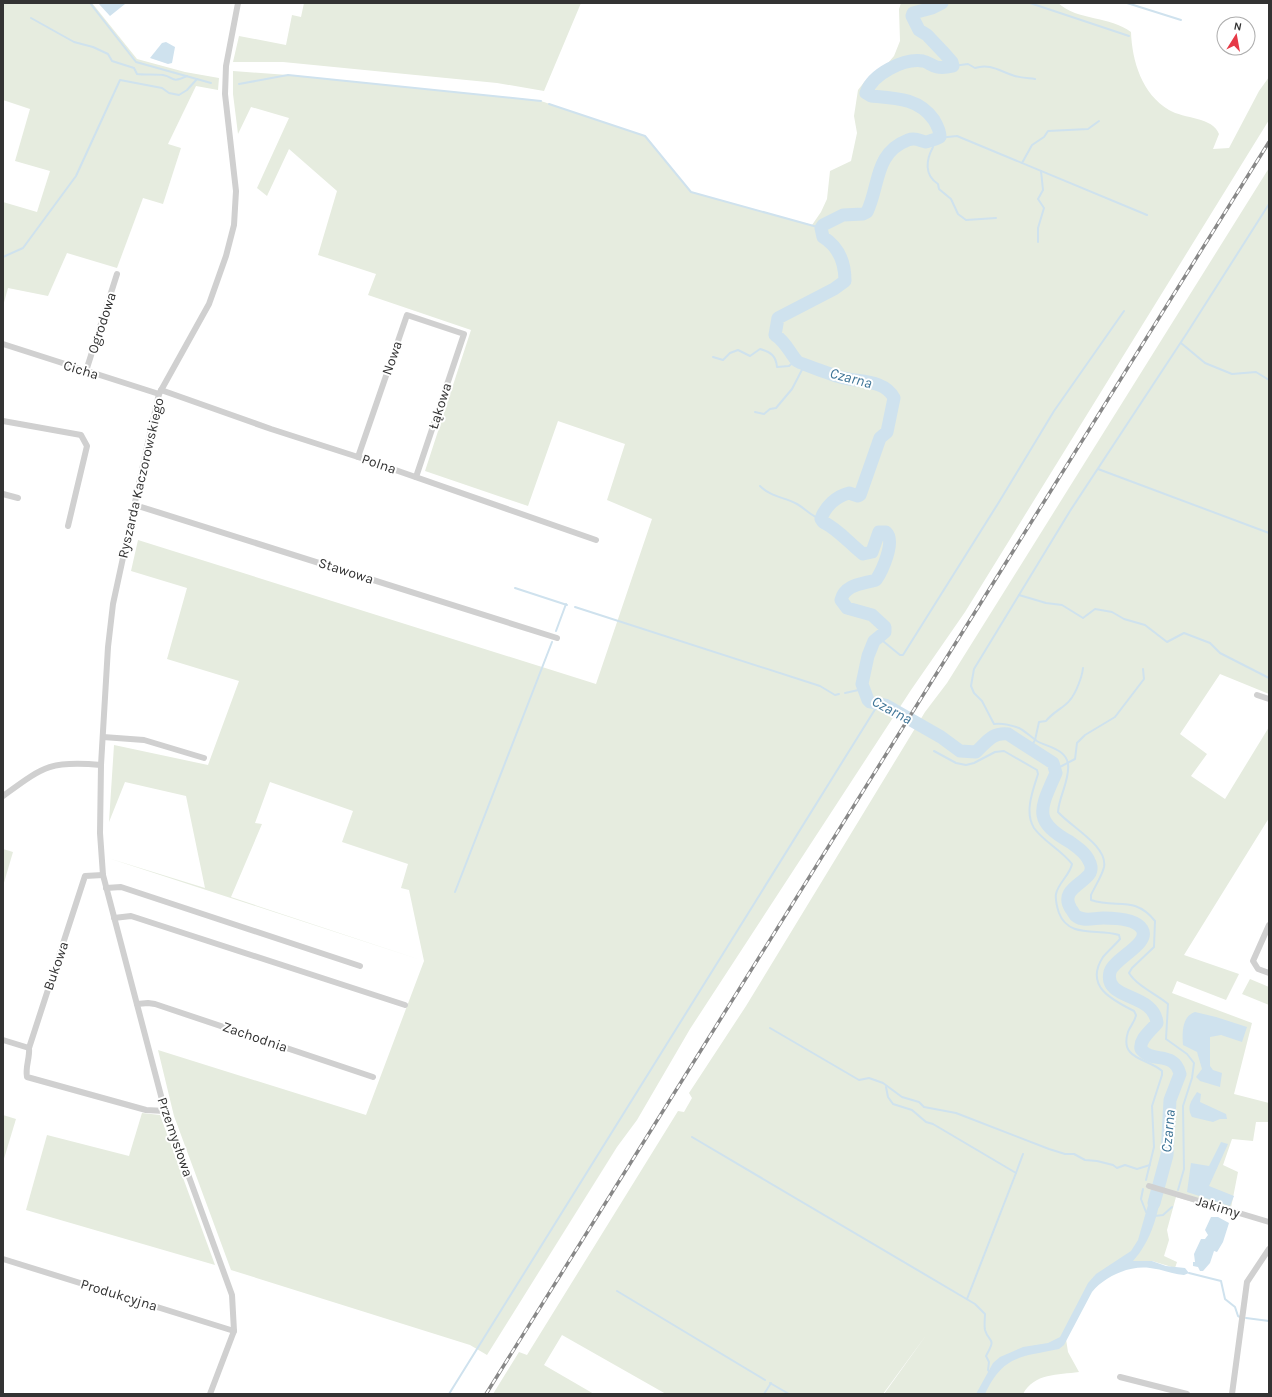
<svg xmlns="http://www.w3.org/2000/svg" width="1272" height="1397" font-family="Karla,sans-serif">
<rect width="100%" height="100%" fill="#fff"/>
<!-- green -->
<g fill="#e6ecdf" fill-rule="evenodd">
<path d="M3,3h89l45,56 48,13 34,6 -1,12 -22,-4 -28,58 13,4 -18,56 -20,-6 -26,70 -50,-15 -19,43 -40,-8 -5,18v-104l34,10 13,-41 -35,-10 15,-52 -27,-9z"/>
<path d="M304,3h277l-37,88 -47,-8 -214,-21h-50l6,-26 47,9 6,-30 9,2z"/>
<path d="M901,3h157c20,18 52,13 73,29 1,29 11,62 38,78 15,9 44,7 50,24l-6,15 16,-1 30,-57 10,-14v43l-304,492 -54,78 -221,339 -53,91 -20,27 -130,208 -17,-10 -239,-75 -57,-154 -16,-66 208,65 58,-154 -316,-103 97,30 -19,-92 -61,-14 -16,40 5,-77 94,20 31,-84 -72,-22 20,-71 -56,-17 7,-31 458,144 56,-165 -45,-19 18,-56 -67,-23 -30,85 -103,-35 46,-141 -103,-35 8,-21 -58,-19 19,-64 -48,-42 -22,47 -10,-8 32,-70 -38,-11 -13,27 -5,-40v-23l55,4 253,26 104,35 46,56 121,33 9,-13 6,-13 3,-28 21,-10 6,-28 -3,-17 4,-26 7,-9 17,-11 12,-14 6,-15 -1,-32zM270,782l83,29 -11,31 66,22 -7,24 8,2 15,71 -193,-64 31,-73 -7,-1z"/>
<path d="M1269,168v526l-49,-20 -40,60 27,20 -16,22 34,23 44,-72v91l-85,137 55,19 -13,26 -49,-19 -5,12 80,30 -18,71 35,9v19h-13l-3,19 -21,-2 -9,26 15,7 -8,41 -54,-16 -9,33 2,10 -5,16 13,6 -2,6 -23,-7h-19l-43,25 -24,53 2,13 11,20c-21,3 -45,1 -56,22h-139l43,-60 -44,60h-217l-104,-59 -18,30 50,29h-101l26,-42 8,3 151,-244 6,1 8,-14 -3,-5 57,-87 179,-294 22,-29z"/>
<path d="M3,849l10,3 -10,34z"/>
<path d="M1250,979l19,8v18l-27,-11z"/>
<path d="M142,1113l18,2 55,150 -189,-55 21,-75 82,21z"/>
<path d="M3,1115l13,4 -13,43z"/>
</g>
<!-- water -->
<g fill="#cfe2ee">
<path d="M98,3h27v1l-15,12z"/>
<path d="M166,42l9,5 -3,16 -4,1 -18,-6 12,-15z"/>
<path d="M1195,1012l21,5 31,10 -5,15 -21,-7 -11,2v29l3,4 9,3 -2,14 -20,-6 -4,-4 6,-8 -5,-17 -14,-7c-1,-12 -1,-29 12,-33z"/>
<path d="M1197,1092l4,2 -1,8 26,12 1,5h-7l-7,3 -21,-5c-6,-11 0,-17 5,-25z"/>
<path d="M1221,1142l7,2 -19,42 25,10 -4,10 -43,-14 4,-29 18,3z"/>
<path d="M1152,1191l10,2c-6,26 -11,48 -29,68h19l14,5 19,2 4,5 -5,2c-12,-1 -23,-6 -34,-7 -20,-3 -45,8 -58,24l-28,53 -5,4c-38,8 -56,6 -74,45h-9l17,-31 7,-6 23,-10 25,-4 12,-6 28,-54 8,-9 35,-23 7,-11z"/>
<path d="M1211,1217h7l11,6 -6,19 -6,10 -3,-1 -4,12 -7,8h-3l-2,-4 -5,-1v-4h2l-1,-8 7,-15h4l3,-4 -3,-5z"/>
</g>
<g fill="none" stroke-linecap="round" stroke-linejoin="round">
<!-- stream -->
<g stroke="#cfe2ee" stroke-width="2">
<path d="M90,3l46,59 75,21"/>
<path d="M1030,3l99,33"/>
<path d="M1127,3l54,17"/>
<path d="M31,18l43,24 19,5 15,7 4,7 22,7 3,6c8,1 18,0 26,1 12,2 7,9 24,1"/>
<path d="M953,66l15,-2 7,4c14,-5 25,3 37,7 7,3 16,3 23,4"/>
<path d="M239,84l49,-9 253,26"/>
<path d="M549,104l96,32 46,56 130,36"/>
<path d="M938,138l19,-2 190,79"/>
<path d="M929,141l4,6c-7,13 -9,28 5,37l1,5 12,10 7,15 8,6 30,-2"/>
<path d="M1022,163l10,-18 12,-8 4,-6 40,-2 11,-8"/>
<path d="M1038,242v-14l6,-20 -6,-9 5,-9 -2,-19"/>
<path d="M3,257l20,-9 53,-72 44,-96 42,8 7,5 10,2 8,-5 10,-11"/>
<path d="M1181,343l24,20 27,11 24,-2 13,8"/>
<path d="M713,357l10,3 7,-7 8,-3 12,6 10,-7c11,3 16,7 17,18l12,-1 7,-6"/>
<path d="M755,412l9,2 6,-5 6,-1 16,-19 13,-25"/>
<path d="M1098,469l171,64"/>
<path d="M760,486c11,11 24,11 37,18 9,5 13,12 24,15"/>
<path d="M515,588l52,17"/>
<path d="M1019,595l27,8 16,2 21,13 12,-9 17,3 12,7 21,6 22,17 17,-9 26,10 10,10 49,25"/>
<path d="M575,607l245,79 15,9 4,-1"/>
<path d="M556,631l10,-27"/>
<path d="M878,637l22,18h3l96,-153 55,-91 70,-100"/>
<path d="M845,693l18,-4"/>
<path d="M1030,749l5,-9 4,-18 7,-1c8,-10 18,-13 24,-21 6,-7 12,-23 13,-32"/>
<path d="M934,751l22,12 10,2 8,-2 21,-11 9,-1 33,19 1,4c-5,16 -14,38 -4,54 9,13 27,22 38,36 -2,11 -14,19 -16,30 -1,7 1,13 3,19 10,26 39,15 60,22l1,4c-5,6 -12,12 -17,18 -19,29 9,43 31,54l2,4c-1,7 -6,11 -8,17 -9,28 20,26 34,39v4l-10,31 2,41 -8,33"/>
<path d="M1056,769l19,-10 2,-16 8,-8 30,-18 29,-38 -1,-10"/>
<path d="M455,892l97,-250"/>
<path d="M770,1028l89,52 10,-2 14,5 19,14 17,5 5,5 32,6 93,36 16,5h9l11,6 12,1 16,4 4,3 8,-3 12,4 13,-4"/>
<path d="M886,1087l2,10 5,7 19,6 14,12 7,2 83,49 -49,126"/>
<path d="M692,1137l283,167 10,10c0,5 -1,11 0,16 4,14 12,6 1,26l3,6 -1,8 2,3"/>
<path d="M1016,1173l7,-19"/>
<path d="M1143,1189l-2,10 5,13"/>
<path d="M1178,1190l6,-21 -1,-63 9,-28 2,-15 -7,-9 -21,-15 2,-35c-12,-10 -31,-18 -39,-31l3,-5 22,-21 1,-26c-21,-26 -38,-12 -64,-21v-5c4,-9 11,-19 13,-28 4,-21 -33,-40 -46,-55 1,-16 12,-32 10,-48 -2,-15 -21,-17 -31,-23 -6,-4 -12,-10 -18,-13 -8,-3 -16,-5 -25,-4l-12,-23 -8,-8 -3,-7 3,-17 96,-158 117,-178 82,-129"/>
<path d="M1155,1216l8,-1 9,-8"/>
<path d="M1189,1273l32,8 4,18 10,8 3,9 2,1"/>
<path d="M617,1291l148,89"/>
<path d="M1246,1318l23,3"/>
<path d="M770,1383l19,11"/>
<path d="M449,1394l430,-691"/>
<path d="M764,1394l7,-11"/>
</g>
<!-- river -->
<path stroke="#cfe2ee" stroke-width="13" d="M942,3l-10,5 -19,5 -1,3 7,14 8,5 18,19 7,8 1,4c-4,1 -12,2 -16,1 -5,-1 -9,-5 -14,-6 -19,-3 -51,13 -57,32l5,3c24,2 48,2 63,24 3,5 6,11 6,17 -1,1 -13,5 -14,5 -6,-1 -10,-5 -18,-2 -34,13 -28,45 -41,72l-4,2 -20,1 -20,10 -2,3 2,9c16,10 22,26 22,44l-11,8 -56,29 -3,17c11,7 14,17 22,26 2,2 41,16 47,17 16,4 41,2 50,20l-7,34 -7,6 -20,57 -2,1 -9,-3c-12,3 -24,13 -28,26l2,3c15,7 27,22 40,32l9,-2 7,-20h7c10,9 -4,39 -10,48 -13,4 -31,4 -35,20l6,8 25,7 13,12v5l-11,9 -6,15 -6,28 6,16 2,2 15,3 56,32 19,14 16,1c11,-10 16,-20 32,-18l45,29 3,10c-15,35 -25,47 14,69 7,5 16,11 19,19 2,3 3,8 1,12 -6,11 -31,17 -19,36 2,2 3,6 5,7 8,6 18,2 27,2 11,0 33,1 39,11 9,15 -28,29 -32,43 -7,29 44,20 47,51 -6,8 -18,16 -16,26 11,15 33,1 39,25l-10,26 -3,55 -13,48"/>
<!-- street -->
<g stroke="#d0d0d0" stroke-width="6">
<path d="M3,344l156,50"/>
<path d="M86,371l31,-97"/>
<path d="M161,390l110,39 87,28 238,83"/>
<path d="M3,421l78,14 6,11 -19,80"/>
<path d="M358,457l49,-142 57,19 -48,143"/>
<path d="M3,494l15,4"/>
<path d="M135,505l422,133"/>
<path d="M1257,695l12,4"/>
<path d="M103,737l41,3 60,18"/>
<path d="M3,796c40,-29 47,-36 98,-31"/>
<path d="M106,888l15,-1 239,79"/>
<path d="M114,918l17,-2 274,89"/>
<path d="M1269,925l-16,36 5,8 11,4"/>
<path d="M137,1004l11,-1 7,1 218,73"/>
<path d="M3,1040l26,8 56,-172 18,-1"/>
<path d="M29,1048c1,10 -4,19 -2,29l119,33 19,1"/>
<path d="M1149,1186l120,36"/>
<path d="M3,1259l231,72"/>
<path d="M1120,1377l67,17"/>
<path d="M210,1394l24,-63 -2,-36 -67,-184 -62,-236 -3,-42 1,-68 7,-118 5,-43 32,-148 14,-62 50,-90 17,-48 8,-31 2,-34 -11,-97 1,-28 12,-63"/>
<path d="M1232,1394l15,-112 22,-33"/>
</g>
<defs>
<path id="rail" d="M486,1394l783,-1252"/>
</defs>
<!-- rail casing -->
<use href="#rail" stroke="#888" stroke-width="3.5"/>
<!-- rail -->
<use href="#rail" stroke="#fff" stroke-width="2" stroke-dasharray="6" stroke-linecap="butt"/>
</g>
<g text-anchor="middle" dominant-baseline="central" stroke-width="4" stroke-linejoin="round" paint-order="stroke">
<!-- street labels -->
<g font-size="14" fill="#333" stroke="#fff">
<text transform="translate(102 323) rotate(-72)">Ogrodowa</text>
<text transform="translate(392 358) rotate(-71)">Nowa</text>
<text transform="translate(81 370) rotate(17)">Cicha</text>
<text transform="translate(440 406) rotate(-72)">Łąkowa</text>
<text transform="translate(379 464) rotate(19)">Polna</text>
<text transform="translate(141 478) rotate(-77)">Ryszarda Kaczorowskiego</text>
<text transform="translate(346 571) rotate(18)">Stawowa</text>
<text transform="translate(56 966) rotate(-71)">Bukowa</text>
<text transform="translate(255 1037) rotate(19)">Zachodnia</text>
<text transform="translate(175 1137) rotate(71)">Przemysłowa</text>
<text transform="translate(1218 1207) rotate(17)">Jakimy</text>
<text transform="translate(119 1295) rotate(17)">Produkcyjna</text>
</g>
<!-- water labels -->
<g font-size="15" font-style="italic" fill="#3f7597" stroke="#fff">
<text transform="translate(851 378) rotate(15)">Czarna</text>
<text transform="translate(892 710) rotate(28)">Czarna</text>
<text transform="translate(1168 1131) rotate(-85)">Czarna</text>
</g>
</g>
<!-- border -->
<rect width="1272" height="1397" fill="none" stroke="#333333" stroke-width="8"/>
<!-- north arrow -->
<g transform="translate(1236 36) rotate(11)"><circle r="19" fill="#ffffff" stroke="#adadad"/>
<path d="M0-3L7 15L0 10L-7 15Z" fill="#e63946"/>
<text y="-6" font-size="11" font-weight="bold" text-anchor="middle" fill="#333333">N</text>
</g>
</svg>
